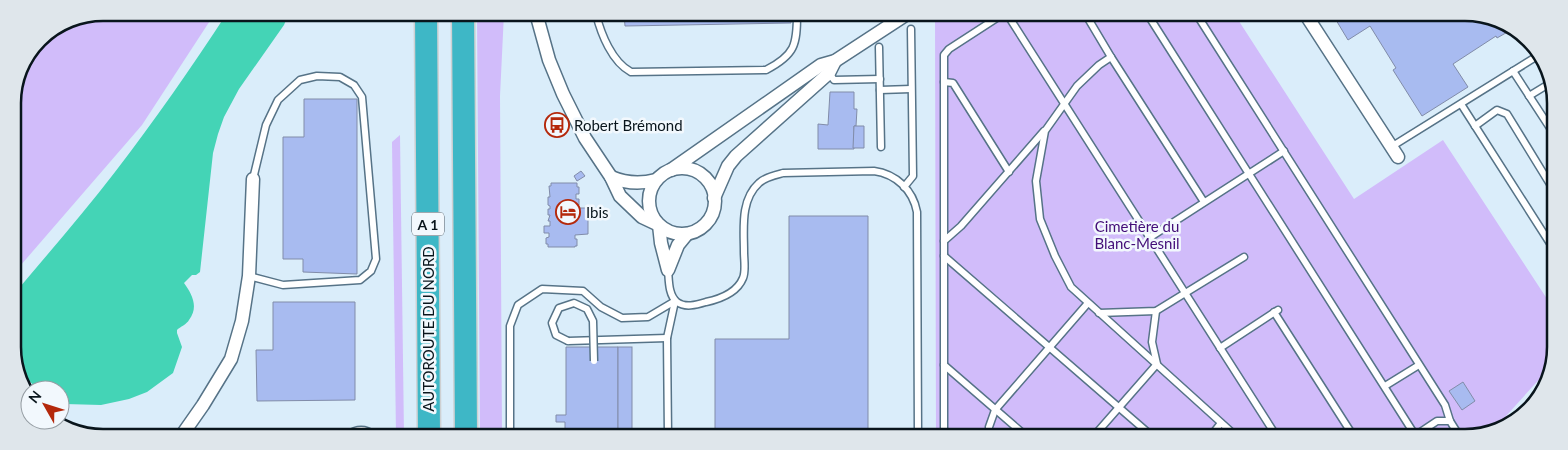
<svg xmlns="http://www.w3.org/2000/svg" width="1568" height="450" font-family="Lato,sans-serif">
<rect width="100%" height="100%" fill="#daedfa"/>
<!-- green -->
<g fill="#d1bcfa">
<path d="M103,13h112l-73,112 -128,148 -1,-176 26,-58 29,-20z"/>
<path d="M477,13h27l-4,83 2,339h-22z"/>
<path d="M935,14l300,1 119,184 89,-59 110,168v56l-56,62 -11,5 -1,-1 -4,3 -10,4 -535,-1z"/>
<path d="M400,135l4,300h-8l-4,-293z"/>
</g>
<!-- water -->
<path fill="#44d4b6" d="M227,13h62l-5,12 -45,64 -15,28 -6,17 -5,19 -13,119 -4,3h-4l-8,8c8,11 15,24 5,37 -2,4 -9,7 -12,10v3l5,14 -9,26 -26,19 -18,7 -28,6 -36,-1 -5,-2v-12h-21l-11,-10 -9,-12 -4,-17 -1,-48 6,-16c32,-38 65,-76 95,-115 40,-52 77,-105 112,-159z"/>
<!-- building -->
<g fill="#a8bbf0" stroke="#818ca9">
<path d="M624,14h167v9l-166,3z"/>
<path d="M1333,15l155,1 23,14 -14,8 -1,-2 -43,28 15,23 -46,29 -29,-46 3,-2 -26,-42 -22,14z"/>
<path d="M830,92h24v17h3l-1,17h-2v23h-36v-25l10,1z"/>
<path d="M304,99h53v175l-54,-2v-13h-20v-122h21z"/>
<path d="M854,126h10v22h-11z"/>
<path d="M581,171l4,5 -8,5 -3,-5z"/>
<path d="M551,183h26v4h2v7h-3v5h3v6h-2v3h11v26l-13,1v4h2v7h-2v1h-27v-3h-2v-6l3,-1v-4h-5v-7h6v-5h-2l2,-6h-2v-6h2v-3l-2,-1v-8h2l-1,-11h2z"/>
<path d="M789,216h79v220h-153v-97h74z"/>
<path d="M273,302h82v98l-98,1 -1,-51h17z"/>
<path d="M566,347h52v89l-53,-1v-13h-9v-7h10z"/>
<rect x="618" y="347" width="14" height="89"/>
<path d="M1463,382l12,19 -13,9 -13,-19z"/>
<rect x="215" y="429" width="124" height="6"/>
<path d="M1433,430l7,1 5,4v2h-16v-4z"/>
</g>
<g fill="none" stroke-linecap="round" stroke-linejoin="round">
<defs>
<g id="service">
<path d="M596,14c5,20 16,48 35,58l135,-2c29,-15 31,-25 31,-56"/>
<path d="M1007,14l270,423"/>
<path d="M1086,15l25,42 93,145"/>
<path d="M1148,15l267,420"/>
<path d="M1197,15l248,390 5,16"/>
<path d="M879,47l2,100"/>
<path d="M1111,57l-12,8 -22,21 -32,45 -9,50 4,38 15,37 16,31 166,150"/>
<path d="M1513,71l41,63"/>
<path d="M829,73l5,7 46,-1"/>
<path d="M944,82l9,1 56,89"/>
<path d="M880,90l31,-1"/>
<path d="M1529,96l23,-14"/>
<path d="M1461,104l92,144"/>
<path d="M1475,126l22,-16 10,4 46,75"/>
<path d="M1391,147l148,-92"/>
<path d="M904,187l9,-11 -2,-147"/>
<path d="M1149,238l135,-87"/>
<path d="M944,241l17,-15 83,-95"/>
<path d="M944,256l209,181"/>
<path d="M668,270c1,9 0,25 9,32 8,6 19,3 29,0 14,-3 31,-9 37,-24 3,-7 1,-18 1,-26 0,-23 -4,-52 15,-69 6,-6 16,-8 24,-10l91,-2c22,3 39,19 43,41l1,224"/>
<path d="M249,276l34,9 77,-5 11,-9 5,-12 -14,-162 -8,-12 -14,-8 -23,-1 -17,4 -22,20 -12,25 -13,54"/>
<path d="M1274,312l80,125"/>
<path d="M1099,313l57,-2 88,-54"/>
<path d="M568,341l99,-3"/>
<path d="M1220,348l58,-38"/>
<path d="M944,365l82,71"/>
<path d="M1385,386l34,-21"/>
<path d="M347,435c9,-6 18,-7 27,0"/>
<path d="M510,435v-109l8,-21 24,-16 41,2 18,16 21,11 26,-1 27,-16"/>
<path d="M668,436l-1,-98 8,-37"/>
<path d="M944,436v-381l5,-6 54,-35"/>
<path d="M989,436v-9l6,-17 93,-107"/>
<path d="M1093,437l64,-73 -5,-22 4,-31"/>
<path d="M1210,437l11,-14"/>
<path d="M1413,437l24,-16h13l10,16"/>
</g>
<g id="minor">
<path d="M536,13l13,47 14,34 22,44 26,39 9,19 22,21 17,8"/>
<path d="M1306,15l92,142"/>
<circle cx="682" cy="201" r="33"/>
<path d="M671,170l150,-105 14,-4 72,-47"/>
<path d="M611,177c14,6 30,7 45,3"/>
<path d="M714,198l14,-32 8,-10 93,-83 6,-12"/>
<path d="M659,225l2,18 7,27 10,-25 9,-11"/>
<path d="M182,435l21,-30 28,-46 11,-38 7,-45 4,-97"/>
</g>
<g id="motorway">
<path d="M426,13l3,422"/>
<path d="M463,13l3,422"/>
</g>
</defs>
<!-- service casing -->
<use href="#service" stroke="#567387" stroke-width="9"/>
<!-- minor casing -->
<use href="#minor" stroke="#567387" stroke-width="15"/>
<!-- motorway casing -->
<use href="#motorway" stroke="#ced0d2" stroke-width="25"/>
<!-- service -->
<use href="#service" stroke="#fff" stroke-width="6"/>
<!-- minor -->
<use href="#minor" stroke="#fff" stroke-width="12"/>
<!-- motorway -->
<use href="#motorway" stroke="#3eb7c6" stroke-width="22"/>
<defs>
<path id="service-bridge" d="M568,341l-12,-6 -4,-12 7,-15 15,-5 13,6 6,12 1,40"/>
</defs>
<!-- service-bridge casing -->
<use href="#service-bridge" stroke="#567387" stroke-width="9" stroke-linecap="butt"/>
<!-- service-bridge -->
<use href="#service-bridge" stroke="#fff" stroke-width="6"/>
</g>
<!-- icons -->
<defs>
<symbol id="bus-ring" viewBox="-11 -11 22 22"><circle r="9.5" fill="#f2f8fd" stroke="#b4280b" stroke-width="1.5"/><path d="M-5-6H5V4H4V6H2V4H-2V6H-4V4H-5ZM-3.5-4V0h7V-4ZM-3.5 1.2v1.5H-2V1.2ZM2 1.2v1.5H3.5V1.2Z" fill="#b4280b"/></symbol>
<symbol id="hotel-ring" viewBox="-11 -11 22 22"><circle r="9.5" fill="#f2f8fd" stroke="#b4280b" stroke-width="1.5"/><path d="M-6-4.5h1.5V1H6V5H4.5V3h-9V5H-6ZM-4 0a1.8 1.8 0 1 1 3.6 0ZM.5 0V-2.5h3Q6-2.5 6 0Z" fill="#b4280b"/></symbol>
</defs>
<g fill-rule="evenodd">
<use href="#bus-ring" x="543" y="111" width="28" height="28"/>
<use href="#hotel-ring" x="554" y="198" width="28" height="28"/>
</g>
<g text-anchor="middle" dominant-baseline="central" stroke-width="5" stroke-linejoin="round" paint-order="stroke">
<!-- shield labels -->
<rect fill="#f2f8fd" stroke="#4f5960" stroke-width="1" x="412" y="212.5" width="32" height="23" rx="4"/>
<g font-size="14" font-weight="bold" fill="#09151c">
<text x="428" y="224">A 1</text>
</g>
<!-- poi labels -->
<g font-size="15" fill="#09151c" stroke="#f2f8fd" text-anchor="start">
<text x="574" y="125">Robert Brémond</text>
<text x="586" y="212">Ibis</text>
</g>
<!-- park labels -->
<g font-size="15" fill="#430e78" stroke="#f2f8fd">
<text x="1137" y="226">Cimetière du<tspan x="1137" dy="17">Blanc-Mesnil</tspan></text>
</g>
<!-- street labels -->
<g font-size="15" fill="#09151c" stroke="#f2f8fd">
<text transform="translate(428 329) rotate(-90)">AUTOROUTE DU NORD</text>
</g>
</g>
<!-- crop -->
<path d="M0 0H1568V450H0ZM103 21H1465A82 82 0 0 1 1547 103V347A82 82 0 0 1 1465 429H103A82 82 0 0 1 21 347V103A82 82 0 0 1 103 21Z" fill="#dfe6eb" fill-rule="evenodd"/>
<path fill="none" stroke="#09151c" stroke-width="2.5" d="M103 21H1465A82 82 0 0 1 1547 103V347A82 82 0 0 1 1465 429H103A82 82 0 0 1 21 347V103A82 82 0 0 1 103 21Z"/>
<!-- north arrow -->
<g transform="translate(45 405) rotate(309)"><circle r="24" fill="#f2f8fd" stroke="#959da3"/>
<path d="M0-4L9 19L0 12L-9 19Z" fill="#b4280b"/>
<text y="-8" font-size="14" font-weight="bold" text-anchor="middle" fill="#09151c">N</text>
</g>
</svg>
